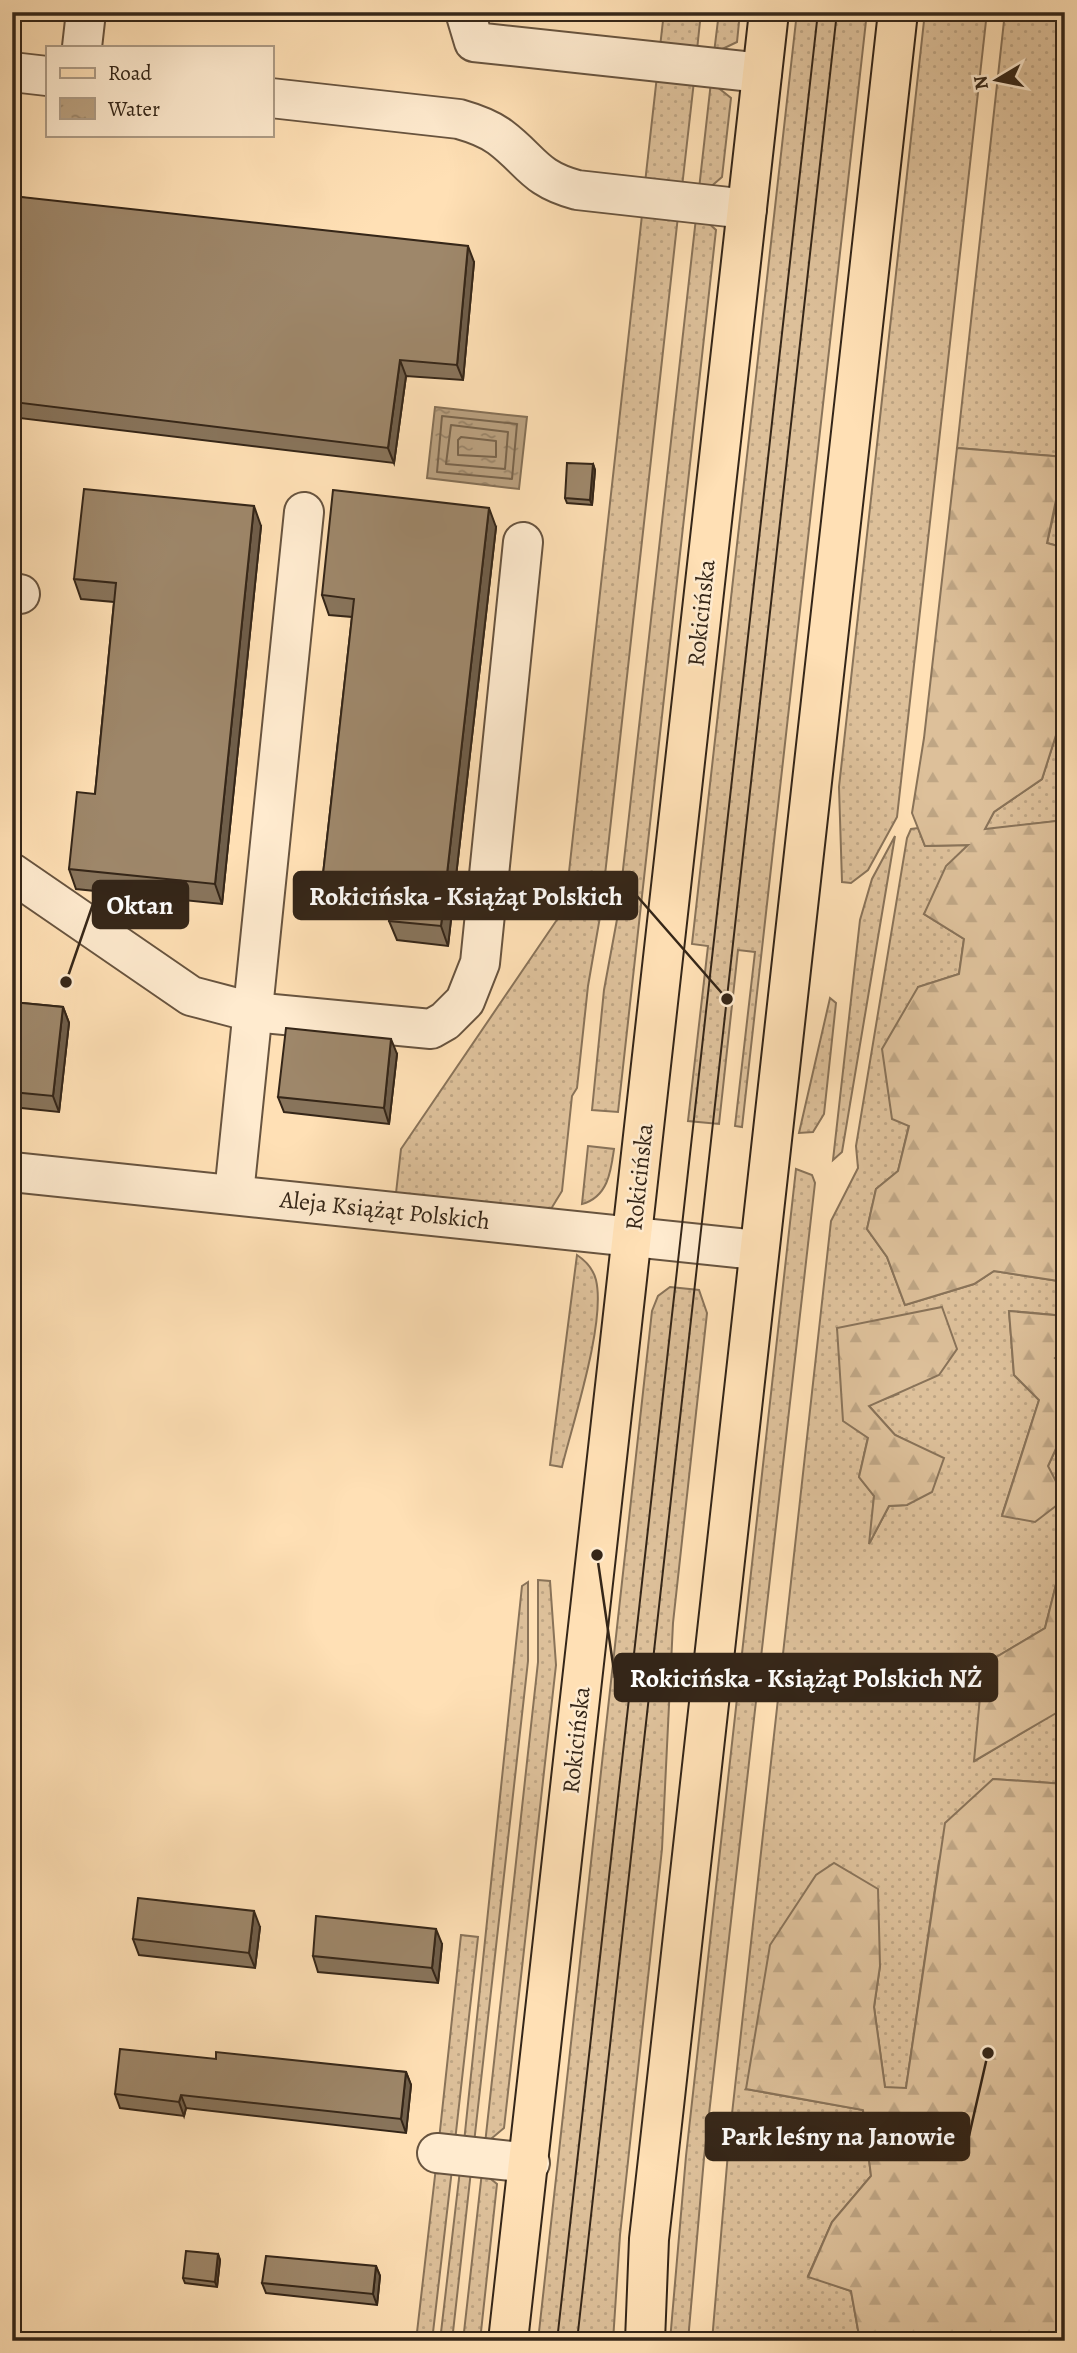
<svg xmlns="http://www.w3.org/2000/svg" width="1077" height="2353" font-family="Alegreya,serif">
<defs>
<pattern id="grass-dots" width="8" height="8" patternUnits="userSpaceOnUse" patternTransform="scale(1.75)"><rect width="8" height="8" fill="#ddc09a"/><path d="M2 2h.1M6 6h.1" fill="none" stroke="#bea584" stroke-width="1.8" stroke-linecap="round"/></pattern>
<pattern id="forest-firs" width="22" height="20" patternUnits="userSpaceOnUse" patternTransform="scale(1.75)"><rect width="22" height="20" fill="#ddc09a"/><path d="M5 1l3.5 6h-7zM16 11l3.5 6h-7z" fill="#bea584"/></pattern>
<pattern id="water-ripples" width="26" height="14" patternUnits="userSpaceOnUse" patternTransform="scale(1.75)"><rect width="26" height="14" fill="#baa180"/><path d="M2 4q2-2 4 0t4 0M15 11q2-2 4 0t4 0" fill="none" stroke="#988368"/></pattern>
</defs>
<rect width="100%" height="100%" fill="#ffe0b5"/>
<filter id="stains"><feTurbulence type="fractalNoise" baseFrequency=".00286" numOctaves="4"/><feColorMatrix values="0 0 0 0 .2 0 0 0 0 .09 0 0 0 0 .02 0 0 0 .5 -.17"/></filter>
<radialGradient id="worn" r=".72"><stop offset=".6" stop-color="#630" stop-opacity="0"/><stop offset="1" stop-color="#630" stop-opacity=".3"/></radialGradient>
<!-- grass -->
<g fill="url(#grass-dots)" stroke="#897359" stroke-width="2" fill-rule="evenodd">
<path d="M664,12h37l-4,38 -37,-3z"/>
<path d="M719,12h21l-3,30 -23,11z"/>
<path d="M797,12h70l-125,1115 -7,-1 20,-174 -17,-2 -19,174 -31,-3 20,-175 -16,-2z"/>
<path d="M925,12h62l-90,805 -29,53 -17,13 -9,-1 -3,-95z"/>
<path d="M1005,12h60v445l-108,-9z"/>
<path d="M657,76l37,5 -12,106 -37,-4z"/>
<path d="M711,82l20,16 -9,79 -15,13 -8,-1z"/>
<path d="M642,215l36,1 -77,695 -13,75 -11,102 -5,8 -10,95 -11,18 -155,-16 5,-44 164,-241z"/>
<path d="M696,218l9,2 11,10 -98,882 -26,-2 12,-120 14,-76z"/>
<path d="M1065,467v81l-18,-5z"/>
<path d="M1065,707v113l-81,10 10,-18 48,-33z"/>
<path d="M918,828l7,18 44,-1 -45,69 40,25 -5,35 -41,13 -9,138 -11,46 -22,18 -9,40 20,28 18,48 69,-21 20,-13 71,11v34l-56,-5 5,64 25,25 -37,115 46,-49 17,-37v120l-20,79 -62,37 -8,96 83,-50 7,73 -72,-5 -54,82 -33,227h-21l-11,-81 6,-41 -134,123 117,21 8,66 -39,46 -24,54 43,15 9,50h-148l17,-200 102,-920 27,-53 -2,-22 51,-308 4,-9zM837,1328l61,66 -30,11 27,30 48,24 -36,46 -18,1 -19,36 4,-46 -15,-19 9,-40z"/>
<path d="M895,836l-53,316 -9,8 27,-240 12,-41z"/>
<path d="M830,998l6,5 -12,111 -11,18 -14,1z"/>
<path d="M588,1146l26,3c-3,22 -6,48 -32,55z"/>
<path d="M796,1169l16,6 3,8 -111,975 -16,183h-18l16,-185z"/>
<path d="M577,1255c9,6 16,13 19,25 10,42 -23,142 -34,187l-12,-2z"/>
<path d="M670,1287l29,3 8,23 -34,310 -11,226 -42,386 -7,106h-75l114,-1030 6,-15z"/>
<path d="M538,1580l12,1 6,84 -52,463 -19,16 53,-482z"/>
<path d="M528,1582v79l-54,482 -10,-1 58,-556z"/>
<path d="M461,1935l17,2 -23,204 -16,-1z"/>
<path d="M436,2167l16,2 -20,172h-16z"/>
<path d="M460,2170l11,1 -19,170h-12z"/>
<path d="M482,2172l15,12 -17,157h-17z"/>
</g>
<!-- forest -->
<g fill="url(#forest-firs)" stroke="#897359" stroke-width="2">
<path d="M957,448l108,9 -18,86 18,5v159l-23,72 -48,33 -9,17 80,-9v462l-71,-11 -20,13 -69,21 -18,-48 -20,-28 9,-40 22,-18 11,-45 -17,-7 -10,-70 36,-62 41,-13 5,-35 -40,-25 22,-48 22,-21 -43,1 -13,-33 12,-75z"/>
<path d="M942,1307l15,42 -18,26 -70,31 26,29 49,23 -12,34 -25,13 -18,1 -20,38 5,-48 -15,-19 9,-39 -25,-17 -6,-93z"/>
<path d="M1009,1311l56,5v35l-10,7 10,9v62l-17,37 17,33 -30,23 -33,-6 37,-116 -25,-25z"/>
<path d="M1065,1549v217l-7,-54 -84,49 9,-96 62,-37z"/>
<path d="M993,1779l72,5v557h-205l-9,-50 -43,-14 24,-55 39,-46 -8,-66 -117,-21 24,-144 46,-70 18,-12 44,26 2,77 -6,41 11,80 21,1 39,-265z"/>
</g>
<!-- water -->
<path fill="url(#water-ripples)" stroke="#857056" stroke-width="2" d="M435,407l92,10 -8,72 -92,-11z"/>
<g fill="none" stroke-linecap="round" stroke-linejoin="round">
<!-- shore -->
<g stroke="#78644c" stroke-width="2">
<path d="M442,416l75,8 -5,55 -75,-7z"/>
<path d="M451,425l57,7 -3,37 -59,-5z"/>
<path d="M461,437l35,4v16l-38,-2v-15z"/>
</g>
<defs>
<g id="minor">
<path d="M465,12l9,30 288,31"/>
<path d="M82,47l4,-35"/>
<path d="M12,72l35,4"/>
<path d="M271,98l188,21c14,4 29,9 41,18 32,24 33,41 77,53l170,19"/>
<path d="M12,593l8,1"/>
<path d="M12,873l179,123 61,16 179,17 14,-8 20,-20 15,-38 43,-421"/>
<path d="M12,1172l745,78"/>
<path d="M234,1194l70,-682"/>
<path d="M437,2153l93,10"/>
</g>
<g id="major">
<path d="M508,2341l261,-2329"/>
<path d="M645,2341l4,-102 16,-142 233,-2085"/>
</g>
</defs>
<!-- minor casing -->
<use href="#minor" stroke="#68543f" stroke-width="42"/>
<!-- major casing -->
<use href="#major" stroke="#352618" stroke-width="42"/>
<!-- minor -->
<use href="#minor" stroke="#ffebcf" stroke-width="38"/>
<!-- major -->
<use href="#major" stroke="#ffe0b5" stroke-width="38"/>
<!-- tram -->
<g stroke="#352618" stroke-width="2">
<path d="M557,2341l261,-2329"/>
<path d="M577,2341l260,-2329"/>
</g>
</g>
<!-- wall -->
<g fill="#88745b" stroke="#352618" stroke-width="2">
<path d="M12,196l462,66 -11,118 -57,-4 -12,87 -374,-45 -5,30 -3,-1z"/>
<path d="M593,464l2,6 -3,35 -25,-2 -2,-5z"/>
<path d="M261,526l-39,378 -146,-15 -7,-20 26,-75 19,-192 -33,-3 -7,-20z"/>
<path d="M496,527l-48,419 -51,-6 -8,-19 1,-3 -62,-7 -7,-19 31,-275 -23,-2 -7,-20z"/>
<path d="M12,1002l51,5 6,16 -10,89 -47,-5z"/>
<path d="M397,1054l-8,70 -105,-12 -6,-15z"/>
<path d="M260,1927l-5,41 -116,-13 -6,-16z"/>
<path d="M442,1944l-4,39 -120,-11 -5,-16z"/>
<path d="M216,2059l190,13 5,13 -5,48 -220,-25 -2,8 -64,-8 -5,-14z"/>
<path d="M218,2254l2,6 -3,27 -32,-4 -2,-5z"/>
<path d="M376,2266l4,10 -3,29 -111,-12 -4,-10z"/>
</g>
<!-- shaded-wall -->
<g fill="#6f5e4a" stroke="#352618" stroke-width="2">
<path d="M468,246l6,16 -11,118 -6,-15z"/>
<path d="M400,360l6,16 -12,87 -6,-15z"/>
<path d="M14,402l6,16 -5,30 -3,-7v-28z"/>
<path d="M593,464l2,6 -3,35 -2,-5z"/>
<path d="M254,506l7,20 -39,378 -7,-20z"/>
<path d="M489,508l7,19 -48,419 -7,-20z"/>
<path d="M63,1007l6,16 -10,89 -6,-16z"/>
<path d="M391,1039l6,15 -8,70 -5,-16z"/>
<path d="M254,1911l6,16 -5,41 -6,-15z"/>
<path d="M436,1929l6,15 -4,39 -6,-15z"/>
<path d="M406,2072l5,13 -5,48 -5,-14z"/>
<path d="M181,2095l5,13 -2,8 -5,-14z"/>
<path d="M218,2254l2,6 -3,27 -2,-5z"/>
<path d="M376,2266l4,10 -3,29 -4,-11z"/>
</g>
<!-- building -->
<g fill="#9e876a" stroke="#352618" stroke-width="2">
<path d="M12,196l456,50 -11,119 -57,-5 -12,88 -374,-46 -2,11z"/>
<path d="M567,463l26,1 -3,36 -25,-2z"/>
<path d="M84,489l170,17 -39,378 -146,-15 8,-77 18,2 21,-211 -42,-4z"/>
<path d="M333,490l156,18 -48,418 -52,-5 3,-21 -71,-8 33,-293 -32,-4z"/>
<path d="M12,1002l51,5 -10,89 -41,-4z"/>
<path d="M286,1028l105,11 -7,69 -106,-11z"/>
<path d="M138,1898l116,13 -5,42 -116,-14z"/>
<path d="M316,1916l120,13 -4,39 -119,-12z"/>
<path d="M120,2049l96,10v-7l190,20 -5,47 -220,-24 -2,7 -64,-8z"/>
<path d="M186,2251l32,3 -3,28 -32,-4z"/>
<path d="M266,2256l110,10 -3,28 -111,-11z"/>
</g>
<g text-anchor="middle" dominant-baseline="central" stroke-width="5" stroke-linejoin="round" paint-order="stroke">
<!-- street labels -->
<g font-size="24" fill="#352618" stroke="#ffebcf">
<text transform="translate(701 613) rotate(-84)">Rokicińska</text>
<text transform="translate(639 1177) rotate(-84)">Rokicińska</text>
<text transform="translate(385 1210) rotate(6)">Aleja Książąt Polskich</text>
<text transform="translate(576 1740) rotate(-84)">Rokicińska</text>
</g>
</g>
<!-- callouts -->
<path fill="none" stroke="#352618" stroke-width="2.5" d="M727 999L637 896M66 982L93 904M597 1555L615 1678M988 2053L969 2136"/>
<g fill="#352618" stroke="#ffebcf" stroke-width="2.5">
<circle cx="727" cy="999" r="7"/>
<circle cx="66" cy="982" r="7"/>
<circle cx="597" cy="1555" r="7"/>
<circle cx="988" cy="2053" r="7"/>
</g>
<g fill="#352618" stroke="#352618" stroke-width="2.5">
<rect x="294" y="872" width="343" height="47" rx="7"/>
<rect x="93" y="881" width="95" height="47" rx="7"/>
<rect x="615" y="1654" width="382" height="47" rx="7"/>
<rect x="706" y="2113" width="263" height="47" rx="7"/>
</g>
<g font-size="26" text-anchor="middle" font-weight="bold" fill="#fff">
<text x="466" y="905">Rokicińska - Książąt Polskich</text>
<text x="140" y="914">Oktan</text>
<text x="806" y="1687">Rokicińska - Książąt Polskich NŻ</text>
<text x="838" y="2145">Park leśny na Janowie</text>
</g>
<!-- margin -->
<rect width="1077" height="2353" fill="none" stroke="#ffe0b5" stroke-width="42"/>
<rect x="14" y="14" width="1049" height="2325" fill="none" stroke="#352618" stroke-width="3.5"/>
<rect x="21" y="21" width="1035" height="2311" fill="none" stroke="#352618" stroke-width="2"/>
<!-- legend -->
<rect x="46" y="46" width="228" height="91" fill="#ffebcf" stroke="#ae9c86" stroke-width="2"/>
<rect x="60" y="68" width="35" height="10" fill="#ffe0b5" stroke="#ae9c86" stroke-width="2"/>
<text x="108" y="80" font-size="21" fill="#352618">Road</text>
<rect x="60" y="98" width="35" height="21" fill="url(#water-ripples)" stroke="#ae9c86" stroke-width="2"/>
<text x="108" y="116" font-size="21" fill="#352618">Water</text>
<!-- north arrow -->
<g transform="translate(997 80) rotate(260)" stroke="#ffebcf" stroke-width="5" paint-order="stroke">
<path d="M0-5L12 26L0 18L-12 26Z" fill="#352618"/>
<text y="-10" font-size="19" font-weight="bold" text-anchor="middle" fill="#352618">N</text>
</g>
<rect width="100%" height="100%" filter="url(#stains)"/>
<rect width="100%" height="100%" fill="url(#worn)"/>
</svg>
